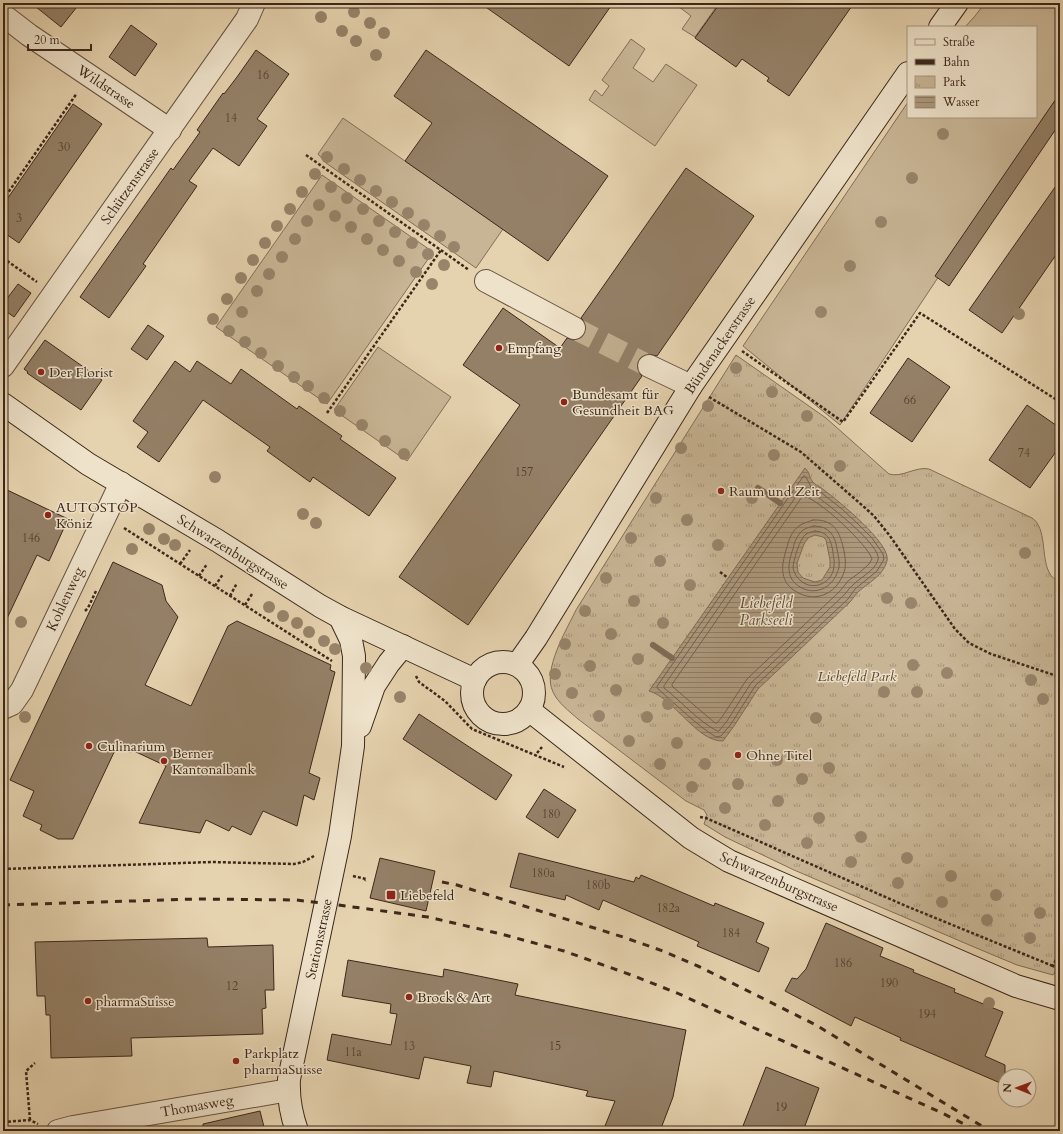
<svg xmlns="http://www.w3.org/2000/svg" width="1063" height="1134" font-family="Cardo,serif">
<defs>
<pattern id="park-tufts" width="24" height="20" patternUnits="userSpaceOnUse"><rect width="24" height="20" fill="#c8b595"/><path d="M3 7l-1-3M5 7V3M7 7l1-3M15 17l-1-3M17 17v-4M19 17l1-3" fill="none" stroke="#a49379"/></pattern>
<pattern id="water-rules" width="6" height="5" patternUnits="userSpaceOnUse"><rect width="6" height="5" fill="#ac987c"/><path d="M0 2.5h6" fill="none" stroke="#8d7c65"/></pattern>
</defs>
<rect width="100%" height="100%" fill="#e5d2ae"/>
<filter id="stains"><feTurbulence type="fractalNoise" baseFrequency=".005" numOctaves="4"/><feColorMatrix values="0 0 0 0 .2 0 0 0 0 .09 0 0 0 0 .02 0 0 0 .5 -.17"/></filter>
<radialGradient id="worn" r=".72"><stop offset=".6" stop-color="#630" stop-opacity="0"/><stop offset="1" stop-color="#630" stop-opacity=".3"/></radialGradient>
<!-- grass -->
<g fill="#c8b595" stroke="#826e58">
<path d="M680,3h39l-24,34 -13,-8 9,-13 -13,-10z"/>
<path d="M985,3h75v91l-220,331 -97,-79 165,-244v15h128v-90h-71l10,-11z"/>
<path d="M631,39l14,10 -12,19 20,14 13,-18 31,21 -42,61 -66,-46 6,-10 7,6 7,-10 -7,-6z"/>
<path d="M343,118l160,111 -27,39 -150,-105 -8,-9z"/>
<path d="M322,175l111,77 -106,152 -111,-77z"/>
<path d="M378,347l73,50 -44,64 -73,-51z"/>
</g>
<!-- park -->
<path fill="url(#park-tufts)" stroke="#826e58" d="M736,355l90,63 63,56c13,4 27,-8 40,-5l103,49c15,10 9,39 17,54 2,5 7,8 11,12v381l-7,10 -36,-10 -43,-18 -180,-77 -69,-33 -21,-13 3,-9 -3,-5 -18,-9 -108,-82c-9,-8 -20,-16 -25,-27 -11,-22 14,-63 23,-82z"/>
<!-- water -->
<path fill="url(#water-rules)" stroke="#7f6b55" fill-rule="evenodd" d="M805,468c5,4 4,11 9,15 2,3 7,4 10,7 13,10 68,54 63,71 -4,15 -18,21 -29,31 -2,2 -5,6 -7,9l-93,88 -24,37 -11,15c-26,1 -49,-43 -74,-50zM815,535l8,2 3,3 4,20v7l-8,13 -7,2 -12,-4 -5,-6 -1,-9 7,-19 4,-6z"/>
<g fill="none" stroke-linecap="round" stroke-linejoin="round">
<!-- shore -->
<g stroke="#74604c" stroke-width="1">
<path d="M804,476l2,1 5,10 8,4 23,18 16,15 14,14 11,16 1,5 -7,12 -22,18 -7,10 -93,87 -24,38 -10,12 -5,1c-21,-13 -39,-32 -58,-48l-1,-2z"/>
<path d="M803,487c3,1 4,3 7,5 12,7 73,54 68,68 -4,12 -18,17 -26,26 -3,2 -5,6 -8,9l-93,88 -24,38 -8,10h-2c-20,-11 -35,-29 -53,-43v-2z"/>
<path d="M803,496c14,1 65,49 69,63l-3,5 -10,9 -11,8 -8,10 -93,88 -25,38 -5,6h-2l-42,-36 -1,-2z"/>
<path d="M813,520c22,-1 27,13 31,31 1,6 2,12 1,18 -6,23 -28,36 -50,22 -17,-11 -13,-28 -8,-44 2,-8 5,-16 12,-21 4,-3 9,-4 14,-6z"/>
<path d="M814,526c15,0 21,9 23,23 1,6 3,13 2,18 -4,19 -22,30 -39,20 -15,-9 -12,-24 -7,-38 1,-6 4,-14 10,-19 3,-2 7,-3 11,-4z"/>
<path d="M815,531c14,1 16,10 18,21 0,4 2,9 1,13 0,17 -20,27 -33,16 -4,-3 -7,-8 -8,-13 0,-7 7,-30 13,-34 3,-2 7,-2 9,-3z"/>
</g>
<!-- stream -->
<g stroke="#7f6b55" stroke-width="6">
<path d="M758,488l22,15"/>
<path d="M653,645l19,13"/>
</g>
</g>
<!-- building -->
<g fill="#948067" stroke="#3c281b">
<path d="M31,3h49l-19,24z"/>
<path d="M480,3h133l-44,63z"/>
<path d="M720,3h134l-65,93 -22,-15 2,-3 -27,-19 -6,8 -41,-29z"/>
<path d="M131,25l26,19 -22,32 -26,-19z"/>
<path d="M256,50l33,24 -32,45 10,7 -28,40 -26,-18 -24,33 8,5 -54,78 3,2 -37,52 -29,-21 91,-129 2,2 27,-38 -3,-2 26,-37 1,1 13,-17z"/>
<path d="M426,50l182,126 -60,85 -143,-100 27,-38 -38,-27z"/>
<path d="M1060,93v30l-111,163 -14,-10z"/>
<path d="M73,104l29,20 -83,119 -16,-11v-27z"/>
<path d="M686,168l68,48 -97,140 -9,-2 -6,2 -4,4 -1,7 2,6 3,3 -174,249 -69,-48 121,-172 -57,-40 40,-57 57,40 7,-10 7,2 7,-2 4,-4 1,-6 -1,-6 -4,-4z"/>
<path d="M1060,180v69l-58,84 -33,-23z"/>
<path d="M18,284l13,9 -17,24 -11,-8v-5z"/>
<path d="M148,325l16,11 -17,24 -16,-11z"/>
<path d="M45,340l57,40 -21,30 -54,-37 1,-1 -4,-3z"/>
<path d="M908,358l42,29 -38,55 -42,-29z"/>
<path d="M175,361l15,11 7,-11 34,23 10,-15 56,40 2,-3 43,30 -2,3 56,39 -27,38 -56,-39 -3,5 -43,-31 3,-4 -67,-47 -44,62 -22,-15 11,-15 -15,-11z"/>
<path d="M1027,405l33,23v18l-30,42 -41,-28z"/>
<path d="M3,488l65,31 -19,42 -12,-6 -34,72z"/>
<path d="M113,562l49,23 4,16 12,16 -33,68 46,21 37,-80 9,-5 94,44 -1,5 5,2 -26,101 11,5 -6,22 -10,-5 -7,31 -34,-15 -12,24 -19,-9 -3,5 -23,-11 -6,13 -61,-10 27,-57 -32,-15 -4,1 -13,-6 -44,93h-15l-18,-9 2,-5 -19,-9 11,-25 -24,-11z"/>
<path d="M419,714l93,61 -16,25 -93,-61z"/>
<path d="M544,789l32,21 -18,28 -32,-21z"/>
<path d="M519,853l115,29 2,-5 3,2 2,-4 73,31 1,-3 49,20 -8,19 13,6 -10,24 -62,-26 2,-4 -96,-42 -4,10 -33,-15 -1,5 -55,-13z"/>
<path d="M380,858l55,13 -9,40 -56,-13z"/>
<path d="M826,923l57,25 -3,8 34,14 -1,2 42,17 -1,3 49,20 -18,44 20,9v20l-105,-45 1,-2 -46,-21 -4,9 -66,-35 7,-13 5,1 9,-10z"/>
<path d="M207,938l1,9 65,-2 1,45h-9l1,18 -4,1 1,25 -132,4 1,18 -81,2 -1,-43h-4l-1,-19h-8l-2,-54z"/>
<path d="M348,960l95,17 1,-8 74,15 -3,11 171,35 -13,67 -13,34h-57l12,-30 -29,-5 2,-5 -94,-20 -3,16 -24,-4 4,-17 -47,-9 -5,22 -92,-19 5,-26 59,11 6,-31 -7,-1 1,-9 -49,-8z"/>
<path d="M766,1067l53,21 -16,43h-48l-12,-5z"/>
<path d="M260,1111l5,20h-62v-7z"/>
</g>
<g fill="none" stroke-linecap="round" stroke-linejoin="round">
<!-- street-tunnel -->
<path stroke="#c3b091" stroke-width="22" stroke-dasharray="22 11" stroke-linecap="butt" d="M574,328l75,38"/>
<defs>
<g id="street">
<path d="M3,15l26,20 141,95"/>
<path d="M486,281l88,47"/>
<path d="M3,366l244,-347 7,-16"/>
<path d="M649,366l42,20"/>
<path d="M3,708l9,-4 10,-14 99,-207"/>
<path d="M58,1131l15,-4 216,-37"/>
</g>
<g id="secondary">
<path d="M940,27l17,-24"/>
<path d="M3,404l85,60 130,77 102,65 20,11 135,63"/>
<circle cx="503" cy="693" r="31"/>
<path d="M517,665l19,-27 155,-252 217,-313"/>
<path d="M529,710l162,128 38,23 287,125 44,13"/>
<path d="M360,726l14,-40 15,-23 14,-17"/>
<path d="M297,1131c-6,-17 -9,-34 -8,-52l51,-243 13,-90 1,-90 -3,-16 -11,-23"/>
</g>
</defs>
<!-- street casing -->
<use href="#street" stroke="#665240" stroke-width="24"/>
<!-- secondary casing -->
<use href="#secondary" stroke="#3c281b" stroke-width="24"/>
<!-- path -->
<g stroke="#3c281b" stroke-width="2.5" stroke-dasharray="3 2" stroke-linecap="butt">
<path d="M306,155l163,115"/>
<path d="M3,200l74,-107"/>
<path d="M3,258l34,24"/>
<path d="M742,351l101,71 77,-109 140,89"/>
<path d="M709,397l92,55 62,54 11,10 16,20 65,93 14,14 22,11 69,23"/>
<path d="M327,413l114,-163"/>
<path d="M124,528l208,133"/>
<path d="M180,564l10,-14"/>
<path d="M720,572l8,6"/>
<path d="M199,576l8,-12"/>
<path d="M215,586l8,-12"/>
<path d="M230,596l7,-13"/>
<path d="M245,605l7,-11"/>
<path d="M85,611l3,-3 8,-17"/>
<path d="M416,676l3,6 26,19 27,28 92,38"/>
<path d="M537,753l5,-6"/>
<path d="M700,817l6,1 200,88 147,60"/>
<path d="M3,869l209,-7 82,2 9,-2 11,-6"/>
<path d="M353,876l13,3 -1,2"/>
<path d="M1060,951l-7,15 7,3"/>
<path d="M30,1120l-4,-49 9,-8"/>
<path d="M3,1122l27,-2 8,4"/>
</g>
<!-- street -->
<use href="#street" stroke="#eee2ca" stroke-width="22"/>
<!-- secondary -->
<use href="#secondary" stroke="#eee2ca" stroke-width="22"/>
<!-- rail -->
<g stroke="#3c281b" stroke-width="3" stroke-dasharray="7 7" stroke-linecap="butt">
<path d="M442,882l15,3 166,52 40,14 37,16 116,58 174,106"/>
<path d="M3,905l194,-6 99,1 42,5 90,12 73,17 63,17 70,25 43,17 265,120 36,18"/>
</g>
</g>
<!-- trees -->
<g fill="#97846a">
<circle cx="354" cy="12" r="6"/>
<circle cx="321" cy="17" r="6"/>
<circle cx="370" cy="23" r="6"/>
<circle cx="342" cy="31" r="6"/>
<circle cx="384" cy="33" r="6"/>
<circle cx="356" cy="41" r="6"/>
<circle cx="376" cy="55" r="6"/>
<circle cx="943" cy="134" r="6"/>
<circle cx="327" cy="157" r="6"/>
<circle cx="344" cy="169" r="6"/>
<circle cx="315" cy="174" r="6"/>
<circle cx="912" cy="178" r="6"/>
<circle cx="360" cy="180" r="6"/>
<circle cx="331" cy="187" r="6"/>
<circle cx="376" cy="191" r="6"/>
<circle cx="302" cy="192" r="6"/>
<circle cx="347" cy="198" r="6"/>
<circle cx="392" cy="202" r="6"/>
<circle cx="319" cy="205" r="6"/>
<circle cx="290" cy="209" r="6"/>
<circle cx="363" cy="209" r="6"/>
<circle cx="408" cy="213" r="6"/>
<circle cx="335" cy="216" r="6"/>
<circle cx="307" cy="221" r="6"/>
<circle cx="379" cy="221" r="6"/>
<circle cx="881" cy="222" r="6"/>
<circle cx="424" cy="225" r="6"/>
<circle cx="277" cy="226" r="6"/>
<circle cx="351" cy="227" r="6"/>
<circle cx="395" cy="232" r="6"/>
<circle cx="440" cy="236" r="6"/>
<circle cx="295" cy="239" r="6"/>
<circle cx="367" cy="239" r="6"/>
<circle cx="265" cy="243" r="6"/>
<circle cx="412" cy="243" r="6"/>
<circle cx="454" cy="247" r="6"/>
<circle cx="383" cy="250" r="6"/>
<circle cx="428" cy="254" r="6"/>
<circle cx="282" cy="257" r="6"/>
<circle cx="253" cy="260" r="6"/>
<circle cx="399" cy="261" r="6"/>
<circle cx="444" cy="265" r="6"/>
<circle cx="850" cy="266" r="6"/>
<circle cx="416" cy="272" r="6"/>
<circle cx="269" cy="274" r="6"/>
<circle cx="241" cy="278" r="6"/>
<circle cx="432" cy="284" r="6"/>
<circle cx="257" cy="291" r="6"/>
<circle cx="227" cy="299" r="6"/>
<circle cx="242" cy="312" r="6"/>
<circle cx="821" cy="312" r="6"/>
<circle cx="1019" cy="314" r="6"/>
<circle cx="213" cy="319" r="6"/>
<circle cx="229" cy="331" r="6"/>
<circle cx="245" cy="342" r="6"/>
<circle cx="261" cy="353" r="6"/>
<circle cx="278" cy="366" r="6"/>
<circle cx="736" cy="368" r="6"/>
<circle cx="294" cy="377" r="6"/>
<circle cx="308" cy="386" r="6"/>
<circle cx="772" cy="392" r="6"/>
<circle cx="324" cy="398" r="6"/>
<circle cx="708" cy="406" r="6"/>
<circle cx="340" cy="411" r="6"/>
<circle cx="807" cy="416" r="6"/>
<circle cx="362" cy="425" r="6"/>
<circle cx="385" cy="441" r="6"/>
<circle cx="681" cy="448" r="6"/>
<circle cx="404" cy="454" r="6"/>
<circle cx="774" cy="455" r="6"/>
<circle cx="840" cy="466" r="6"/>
<circle cx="215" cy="477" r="6"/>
<circle cx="656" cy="498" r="6"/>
<circle cx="752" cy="498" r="6"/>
<circle cx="303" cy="514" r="6"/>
<circle cx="687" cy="520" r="6"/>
<circle cx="316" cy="523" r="6"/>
<circle cx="149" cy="529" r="6"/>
<circle cx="631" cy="538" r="6"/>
<circle cx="164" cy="539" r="6"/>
<circle cx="175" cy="545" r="6"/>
<circle cx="718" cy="545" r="6"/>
<circle cx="132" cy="549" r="6"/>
<circle cx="1025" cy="553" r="6"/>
<circle cx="660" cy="561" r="6"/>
<circle cx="606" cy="578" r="6"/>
<circle cx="690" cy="585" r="6"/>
<circle cx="887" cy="598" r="6"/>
<circle cx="634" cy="601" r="6"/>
<circle cx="911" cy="603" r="6"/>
<circle cx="269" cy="607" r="6"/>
<circle cx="585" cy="611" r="6"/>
<circle cx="283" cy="616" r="6"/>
<circle cx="21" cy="622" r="6"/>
<circle cx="297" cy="623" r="6"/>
<circle cx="663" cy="623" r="6"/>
<circle cx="309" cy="632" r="6"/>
<circle cx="611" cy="634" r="6"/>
<circle cx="324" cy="641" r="6"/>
<circle cx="565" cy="644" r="6"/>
<circle cx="335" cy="649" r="6"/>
<circle cx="638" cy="659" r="6"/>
<circle cx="913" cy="665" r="6"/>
<circle cx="590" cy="666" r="6"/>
<circle cx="366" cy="668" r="6"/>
<circle cx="947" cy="673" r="6"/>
<circle cx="555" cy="674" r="6"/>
<circle cx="1031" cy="680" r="6"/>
<circle cx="616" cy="690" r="6"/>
<circle cx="884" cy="692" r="6"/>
<circle cx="917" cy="692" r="6"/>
<circle cx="572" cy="693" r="6"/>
<circle cx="400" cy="697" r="6"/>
<circle cx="1043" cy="699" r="6"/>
<circle cx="668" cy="704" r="6"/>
<circle cx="599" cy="716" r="6"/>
<circle cx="25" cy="717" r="6"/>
<circle cx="647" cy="717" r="6"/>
<circle cx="816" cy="718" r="6"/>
<circle cx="629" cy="741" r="6"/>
<circle cx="677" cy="743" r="6"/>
<circle cx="793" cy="755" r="6"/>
<circle cx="777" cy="760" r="6"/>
<circle cx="660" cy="764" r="6"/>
<circle cx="705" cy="764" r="6"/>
<circle cx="829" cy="768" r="6"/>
<circle cx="802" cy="779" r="6"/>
<circle cx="738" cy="784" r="6"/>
<circle cx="692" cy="787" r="6"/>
<circle cx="778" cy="801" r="6"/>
<circle cx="725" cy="808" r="6"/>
<circle cx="819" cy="818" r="6"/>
<circle cx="765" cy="825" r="6"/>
<circle cx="861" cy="837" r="6"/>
<circle cx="807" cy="843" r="6"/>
<circle cx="907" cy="858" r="6"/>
<circle cx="851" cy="862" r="6"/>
<circle cx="951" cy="876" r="6"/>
<circle cx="898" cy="883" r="6"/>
<circle cx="996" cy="895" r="6"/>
<circle cx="942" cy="902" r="6"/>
<circle cx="1040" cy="913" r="6"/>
<circle cx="987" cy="920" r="6"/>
<circle cx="1030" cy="938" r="6"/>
<circle cx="989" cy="1003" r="6"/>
</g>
<!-- markers -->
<g fill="#8f2418" stroke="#eee2ca" stroke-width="1.5">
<circle cx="499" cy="348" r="4"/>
<circle cx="41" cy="372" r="4"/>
<circle cx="564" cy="402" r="4"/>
<circle cx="721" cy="491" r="4"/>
<circle cx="48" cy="515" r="4"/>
<circle cx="89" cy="746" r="4"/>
<circle cx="738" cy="755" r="4"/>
<circle cx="164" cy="761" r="4"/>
<rect x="386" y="890" width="10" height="10" rx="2"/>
<circle cx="409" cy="997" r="4"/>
<circle cx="88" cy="1001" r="4"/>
<circle cx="236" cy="1061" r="4"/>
</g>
<g text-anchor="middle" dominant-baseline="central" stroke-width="3" stroke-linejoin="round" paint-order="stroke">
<!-- number labels -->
<g font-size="12" fill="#523e2e">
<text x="263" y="75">16</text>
<text x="231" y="118">14</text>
<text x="64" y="147">30</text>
<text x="19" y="218">3</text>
<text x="910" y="400">66</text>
<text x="1024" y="453">74</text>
<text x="524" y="472">157</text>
<text x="31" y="538">146</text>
<text x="551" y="814">180</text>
<text x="543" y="873">180a</text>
<text x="598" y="885">180b</text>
<text x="668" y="908">182a</text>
<text x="731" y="933">184</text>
<text x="843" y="963">186</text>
<text x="889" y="983">190</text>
<text x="232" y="986">12</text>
<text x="927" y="1014">194</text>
<text x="409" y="1046">13</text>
<text x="555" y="1046">15</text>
<text x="353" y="1052">11a</text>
<text x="781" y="1107">19</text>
</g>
<!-- street labels -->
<g font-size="14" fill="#3c281b" stroke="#eee2ca">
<text transform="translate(106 87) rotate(34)">Wildstrasse</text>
<text transform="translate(130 186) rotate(-55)">Schützenstrasse</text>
<text transform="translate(720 345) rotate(-56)">Bündenackerstrasse</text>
<text transform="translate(233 552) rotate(32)">Schwarzenburgstrasse</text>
<text transform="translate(65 599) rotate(-65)">Kohlenweg</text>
<text transform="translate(779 882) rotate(24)">Schwarzenburgstrasse</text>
<text transform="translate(319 939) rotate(-78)">Stationsstrasse</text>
<text transform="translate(197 1106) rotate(-10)">Thomasweg</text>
</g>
<!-- poi labels -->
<g font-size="14" fill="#3c281b" stroke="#eee2ca" text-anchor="start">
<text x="507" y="348">Empfang</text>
<text x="49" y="372">Der Florist</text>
<text x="572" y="394">Bundesamt für<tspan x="572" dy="16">Gesundheit BAG</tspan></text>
<text x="729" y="491">Raum und Zeit</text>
<text x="56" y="507">AUTOSTOP<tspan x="56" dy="16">Köniz</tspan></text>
<text x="97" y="746">Culinarium</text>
<text x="172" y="753">Berner<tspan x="172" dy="16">Kantonalbank</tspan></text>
<text x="746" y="755">Ohne Titel</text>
<text x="400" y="895">Liebefeld</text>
<text x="417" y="997">Brock &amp; Art</text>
<text x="96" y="1001">pharmaSuisse</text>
<text x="244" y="1053">Parkplatz<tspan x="244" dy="16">pharmaSuisse</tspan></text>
</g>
<!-- park labels -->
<g font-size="14" font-style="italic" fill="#584433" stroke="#eee2ca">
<text x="857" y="676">Liebefeld Park</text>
</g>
<!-- water labels -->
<g font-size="15" font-style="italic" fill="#5e4a38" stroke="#eee2ca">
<text x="766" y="603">Liebefeld<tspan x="766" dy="17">Parkseeli</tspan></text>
</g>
</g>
<!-- margin -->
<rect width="1063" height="1134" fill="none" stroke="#e5d2ae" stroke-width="16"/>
<rect x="4" y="4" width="1055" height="1126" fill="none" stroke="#3c281b" stroke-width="2"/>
<rect x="8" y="8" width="1047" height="1118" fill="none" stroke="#3c281b"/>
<!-- legend -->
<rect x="907" y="26" width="130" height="92" fill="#eee2ca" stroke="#a79884"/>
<rect x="915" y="39" width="20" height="6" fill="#eee2ca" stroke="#a79884"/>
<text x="943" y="46" font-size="12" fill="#3c281b">Straße</text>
<rect x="915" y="59" width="20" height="6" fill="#3c281b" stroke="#a79884"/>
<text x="943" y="66" font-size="12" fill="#3c281b">Bahn</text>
<rect x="915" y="76" width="20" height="12" fill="url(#park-tufts)" stroke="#a79884"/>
<text x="943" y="86" font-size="12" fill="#3c281b">Park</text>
<rect x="915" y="96" width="20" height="12" fill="url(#water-rules)" stroke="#a79884"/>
<text x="943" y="106" font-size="12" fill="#3c281b">Wasser</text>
<!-- north arrow -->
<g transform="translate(1017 1088) rotate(271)"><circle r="19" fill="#eee2ca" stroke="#a79884"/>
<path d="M0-3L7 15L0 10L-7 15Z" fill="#8f2418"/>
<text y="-6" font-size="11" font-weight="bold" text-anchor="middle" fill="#3c281b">N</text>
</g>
<!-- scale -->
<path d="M28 44v6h63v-6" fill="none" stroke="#3c281b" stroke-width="2"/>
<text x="34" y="44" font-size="12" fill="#3c281b" stroke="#eee2ca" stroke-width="3" paint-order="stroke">20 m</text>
<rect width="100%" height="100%" filter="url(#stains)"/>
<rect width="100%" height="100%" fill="url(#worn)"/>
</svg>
